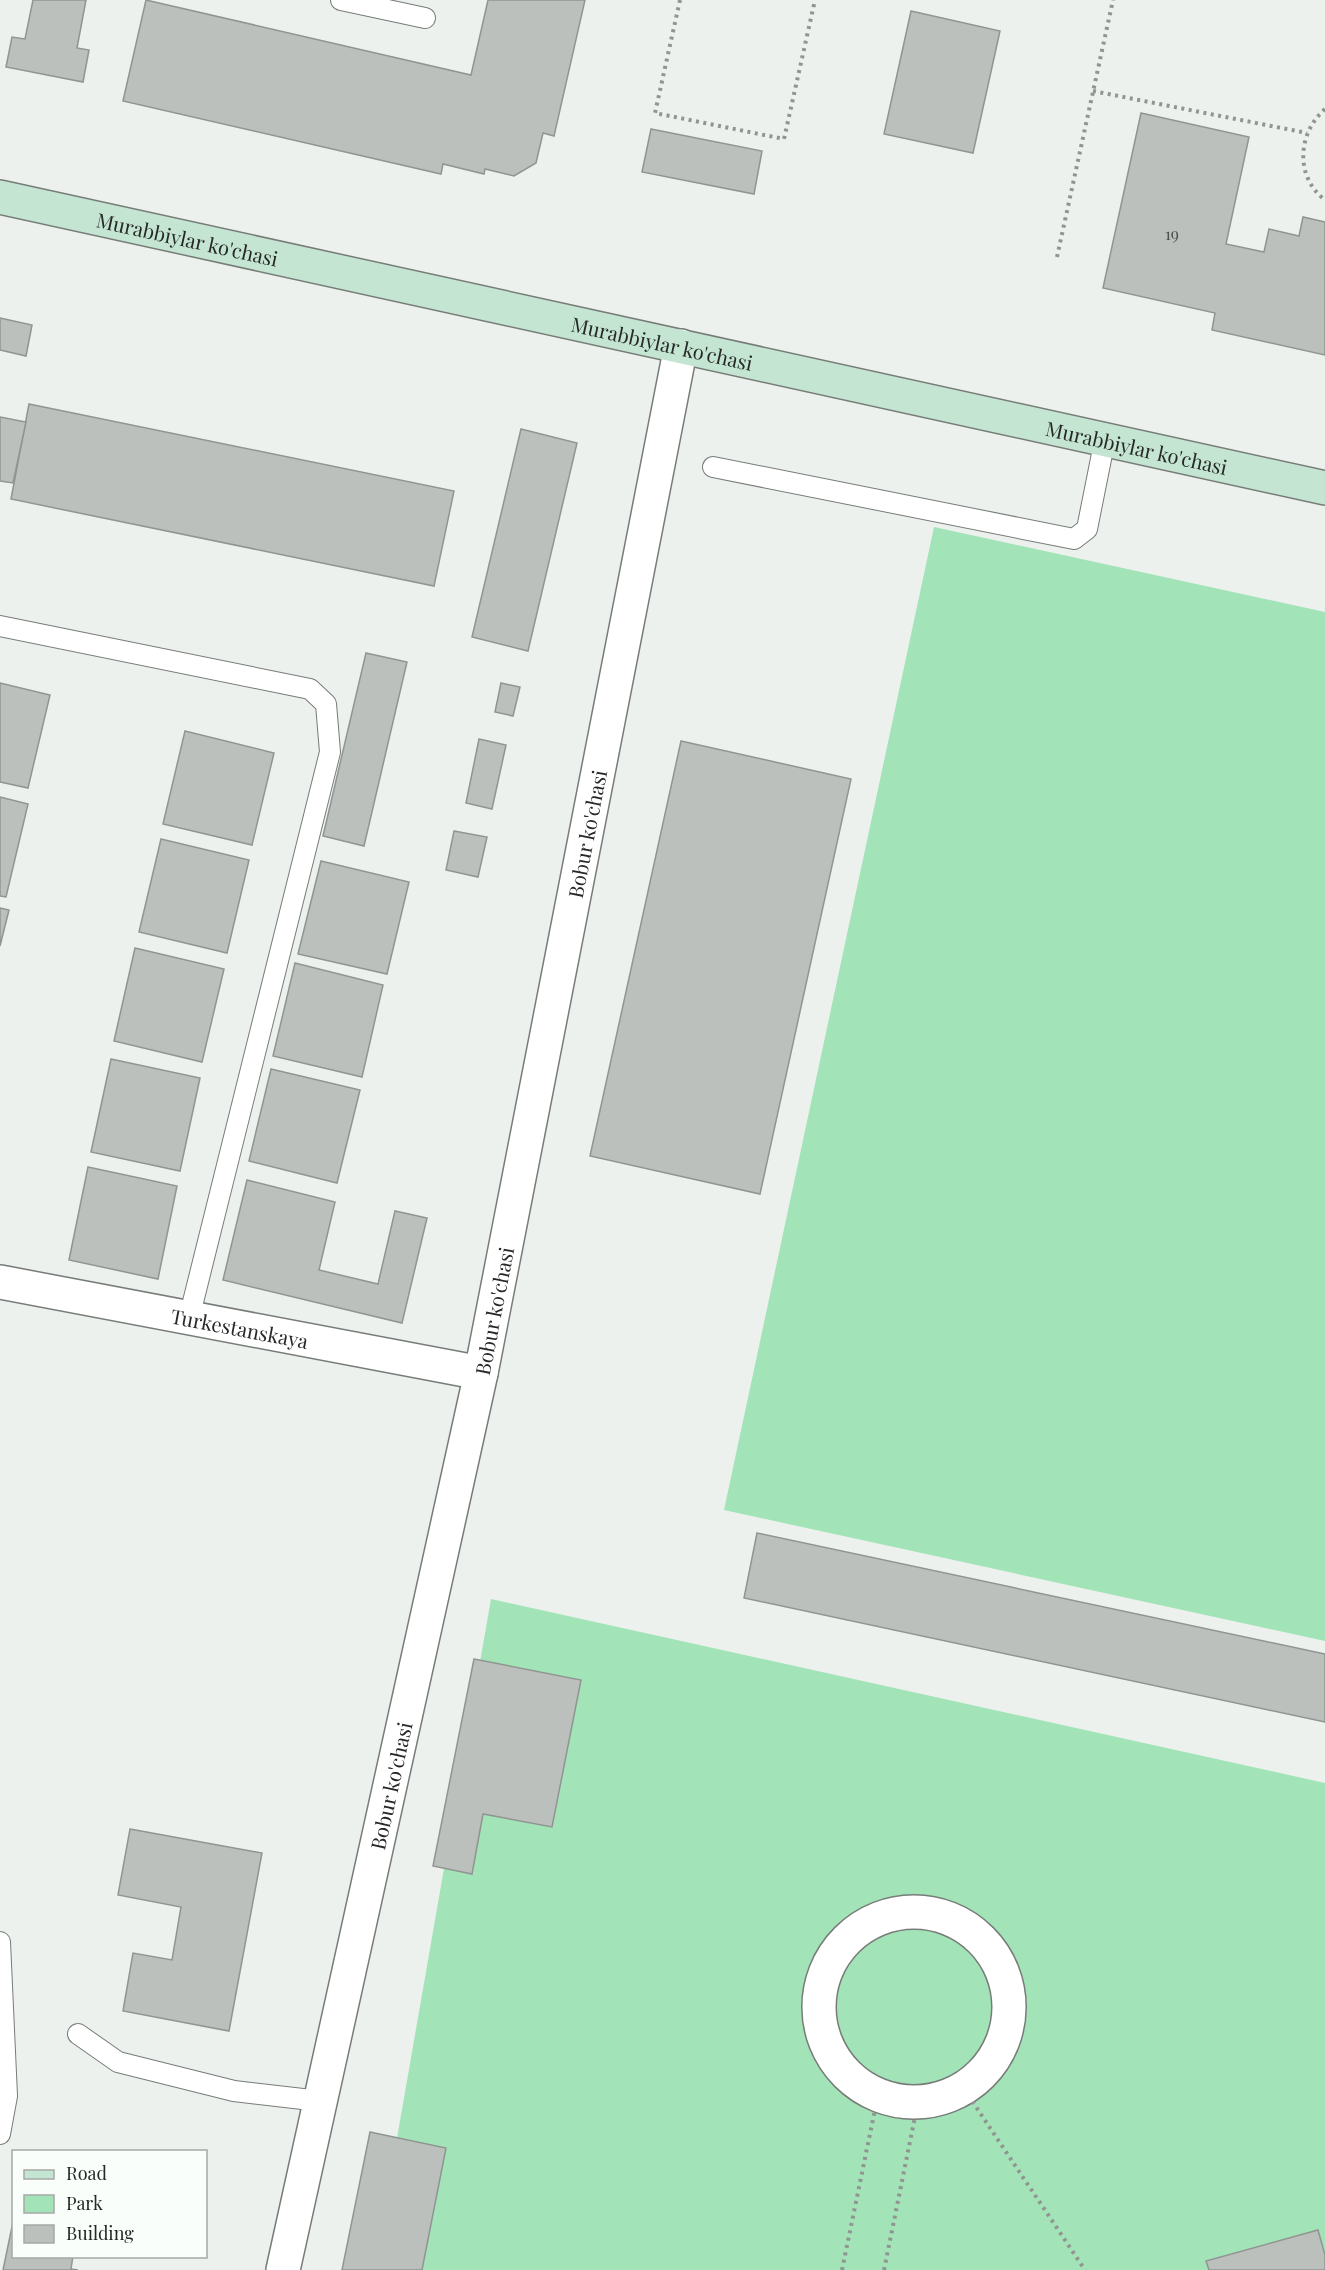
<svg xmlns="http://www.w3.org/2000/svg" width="1325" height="2270" font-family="'Playfair Display',serif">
<rect width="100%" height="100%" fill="#ecf1ed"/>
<!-- green -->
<g fill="#a2e4b8">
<path d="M934,527l391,85v1029l-601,-131z"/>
<path d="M491,1599l834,184v487h-951z"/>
</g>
<!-- building -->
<g fill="#bbc0bc" stroke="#919592" stroke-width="1.5">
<path d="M33,0h53l-9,48 12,2 -6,32 -77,-15 6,-30 13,2z"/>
<path d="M146,0l325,75 17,-75h97l-31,136 -11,-3 -7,30 -22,13 -29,-7 -1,5 -41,-10 -2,10 -318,-73z"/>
<path d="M911,11l89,20 -27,122 -89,-19z"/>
<path d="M1141,113l108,24 -23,107 38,8 5,-23 30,7 4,-19 22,5v133l-113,-25 3,-17 -112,-25z"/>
<path d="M651,129l111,22 -8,43 -112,-22z"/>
<path d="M0,318l32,7 -6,31 -26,-6z"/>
<path d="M29,404l425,87 -20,95 -423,-87z"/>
<path d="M0,417l26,5 -13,61 -13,-2z"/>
<path d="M521,429l56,14 -49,208 -56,-14z"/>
<path d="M366,653l41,9 -43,184 -41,-10z"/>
<path d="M0,683l50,12 -22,93 -28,-6z"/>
<path d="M501,683l19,4 -7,29 -18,-4z"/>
<path d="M185,731l89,22 -22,92 -89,-21z"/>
<path d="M479,739l27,6 -14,64 -26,-6z"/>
<path d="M681,741l170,38 -91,415 -170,-38z"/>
<path d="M0,797l28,7 -22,93 -6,-1z"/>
<path d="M454,831l33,6 -9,40 -32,-7z"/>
<path d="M161,839l88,21 -22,93 -88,-21z"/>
<path d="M321,861l88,21 -22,92 -89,-20z"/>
<path d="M0,908l9,2 -9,36z"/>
<path d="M135,948l89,21 -22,93 -88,-21z"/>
<path d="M295,963l88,22 -21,92 -89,-21z"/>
<path d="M111,1059l89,19 -20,93 -89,-19z"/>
<path d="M271,1069l89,21 -23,93 -88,-22z"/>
<path d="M88,1167l89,19 -19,93 -89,-19z"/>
<path d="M247,1180l88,22 -16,68 59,14 17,-73 32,7 -25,105 -179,-43z"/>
<path d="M757,1533l568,121v68l-581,-124z"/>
<path d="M474,1659l107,21 -29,147 -69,-13 -11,60 -39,-8z"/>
<path d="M130,1829l132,24 -33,178 -106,-20 10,-58 39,7 9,-53 -63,-12z"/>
<path d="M370,2132l76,16 -24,122h-80z"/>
<path d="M14,2217v39h59l-2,13 7,1h-75z"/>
<path d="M1318,2230l7,25v15h-116l-3,-9z"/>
</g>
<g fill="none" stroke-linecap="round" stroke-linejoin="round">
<defs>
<g id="lane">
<path d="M341,0l84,18"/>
<path d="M713,467l361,72 13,-10 18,-90"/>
<path d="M0,626l310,63 16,15 4,48 -141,566"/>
<path d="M0,1942l7,154 -7,38"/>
<path d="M78,2034l40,28 116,29 86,10"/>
</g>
<g id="street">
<path id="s1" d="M0,1282l481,91"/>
<circle cx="914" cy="2007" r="95"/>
<path id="s2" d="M283,2270l198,-897 200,-1027"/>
</g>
<g id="secondary">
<path id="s3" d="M0,197l1325,291"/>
</g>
</defs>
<!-- lane casing -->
<use href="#lane" stroke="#777c79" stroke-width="22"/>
<!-- street casing -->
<use href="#street" stroke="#777c79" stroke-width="36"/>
<!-- secondary casing -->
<use href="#secondary" stroke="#777c79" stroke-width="36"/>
<!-- path -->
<g stroke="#919591" stroke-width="4" stroke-dasharray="3 4.5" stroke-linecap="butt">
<path d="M680,0l-25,113 129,26 31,-139"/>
<path d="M1093,91l214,42"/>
<path d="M1325,109c-28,25 -30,68 0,91"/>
<path d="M1057,257l56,-257"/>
<path d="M964,2089l121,181"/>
<path d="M842,2270l36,-175"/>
<path d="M884,2270l34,-168"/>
</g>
<!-- lane -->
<use href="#lane" stroke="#fff" stroke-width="20"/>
<!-- street -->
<use href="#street" stroke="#fff" stroke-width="33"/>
<!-- secondary -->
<use href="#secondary" stroke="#c4e5d2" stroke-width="33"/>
</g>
<g text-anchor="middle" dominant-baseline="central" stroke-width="6" stroke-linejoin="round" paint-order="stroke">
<!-- number labels -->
<g font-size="16" fill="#4c4f4c">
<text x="1172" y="233">19</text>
</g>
<!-- street labels -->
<g font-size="20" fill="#272927" stroke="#f9fefa">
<text stroke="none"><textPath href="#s3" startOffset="192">Murabbiylar ko'chasi</textPath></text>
<text stroke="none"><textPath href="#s3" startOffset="678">Murabbiylar ko'chasi</textPath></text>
<text stroke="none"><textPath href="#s3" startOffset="1164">Murabbiylar ko'chasi</textPath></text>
<text stroke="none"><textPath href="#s2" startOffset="1468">Bobur ko'chasi</textPath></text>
<text stroke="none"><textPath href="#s2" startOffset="982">Bobur ko'chasi</textPath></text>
<text stroke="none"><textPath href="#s1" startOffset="244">Turkestanskaya</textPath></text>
<text stroke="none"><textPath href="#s2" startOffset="496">Bobur ko'chasi</textPath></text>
</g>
</g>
<!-- legend -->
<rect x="12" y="2150" width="195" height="108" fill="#f9fefa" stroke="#a5a9a6" stroke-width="1.5"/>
<rect x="24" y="2170" width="30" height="9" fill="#c4e5d2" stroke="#a5a9a6" stroke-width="1.5"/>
<text x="66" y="2180" font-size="18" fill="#272927">Road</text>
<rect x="24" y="2195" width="30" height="18" fill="#a2e4b8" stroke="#a5a9a6" stroke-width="1.5"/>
<text x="66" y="2210" font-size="18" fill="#272927">Park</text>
<rect x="24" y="2225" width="30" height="18" fill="#bbc0bc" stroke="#a5a9a6" stroke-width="1.5"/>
<text x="66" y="2240" font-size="18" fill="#272927">Building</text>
</svg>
